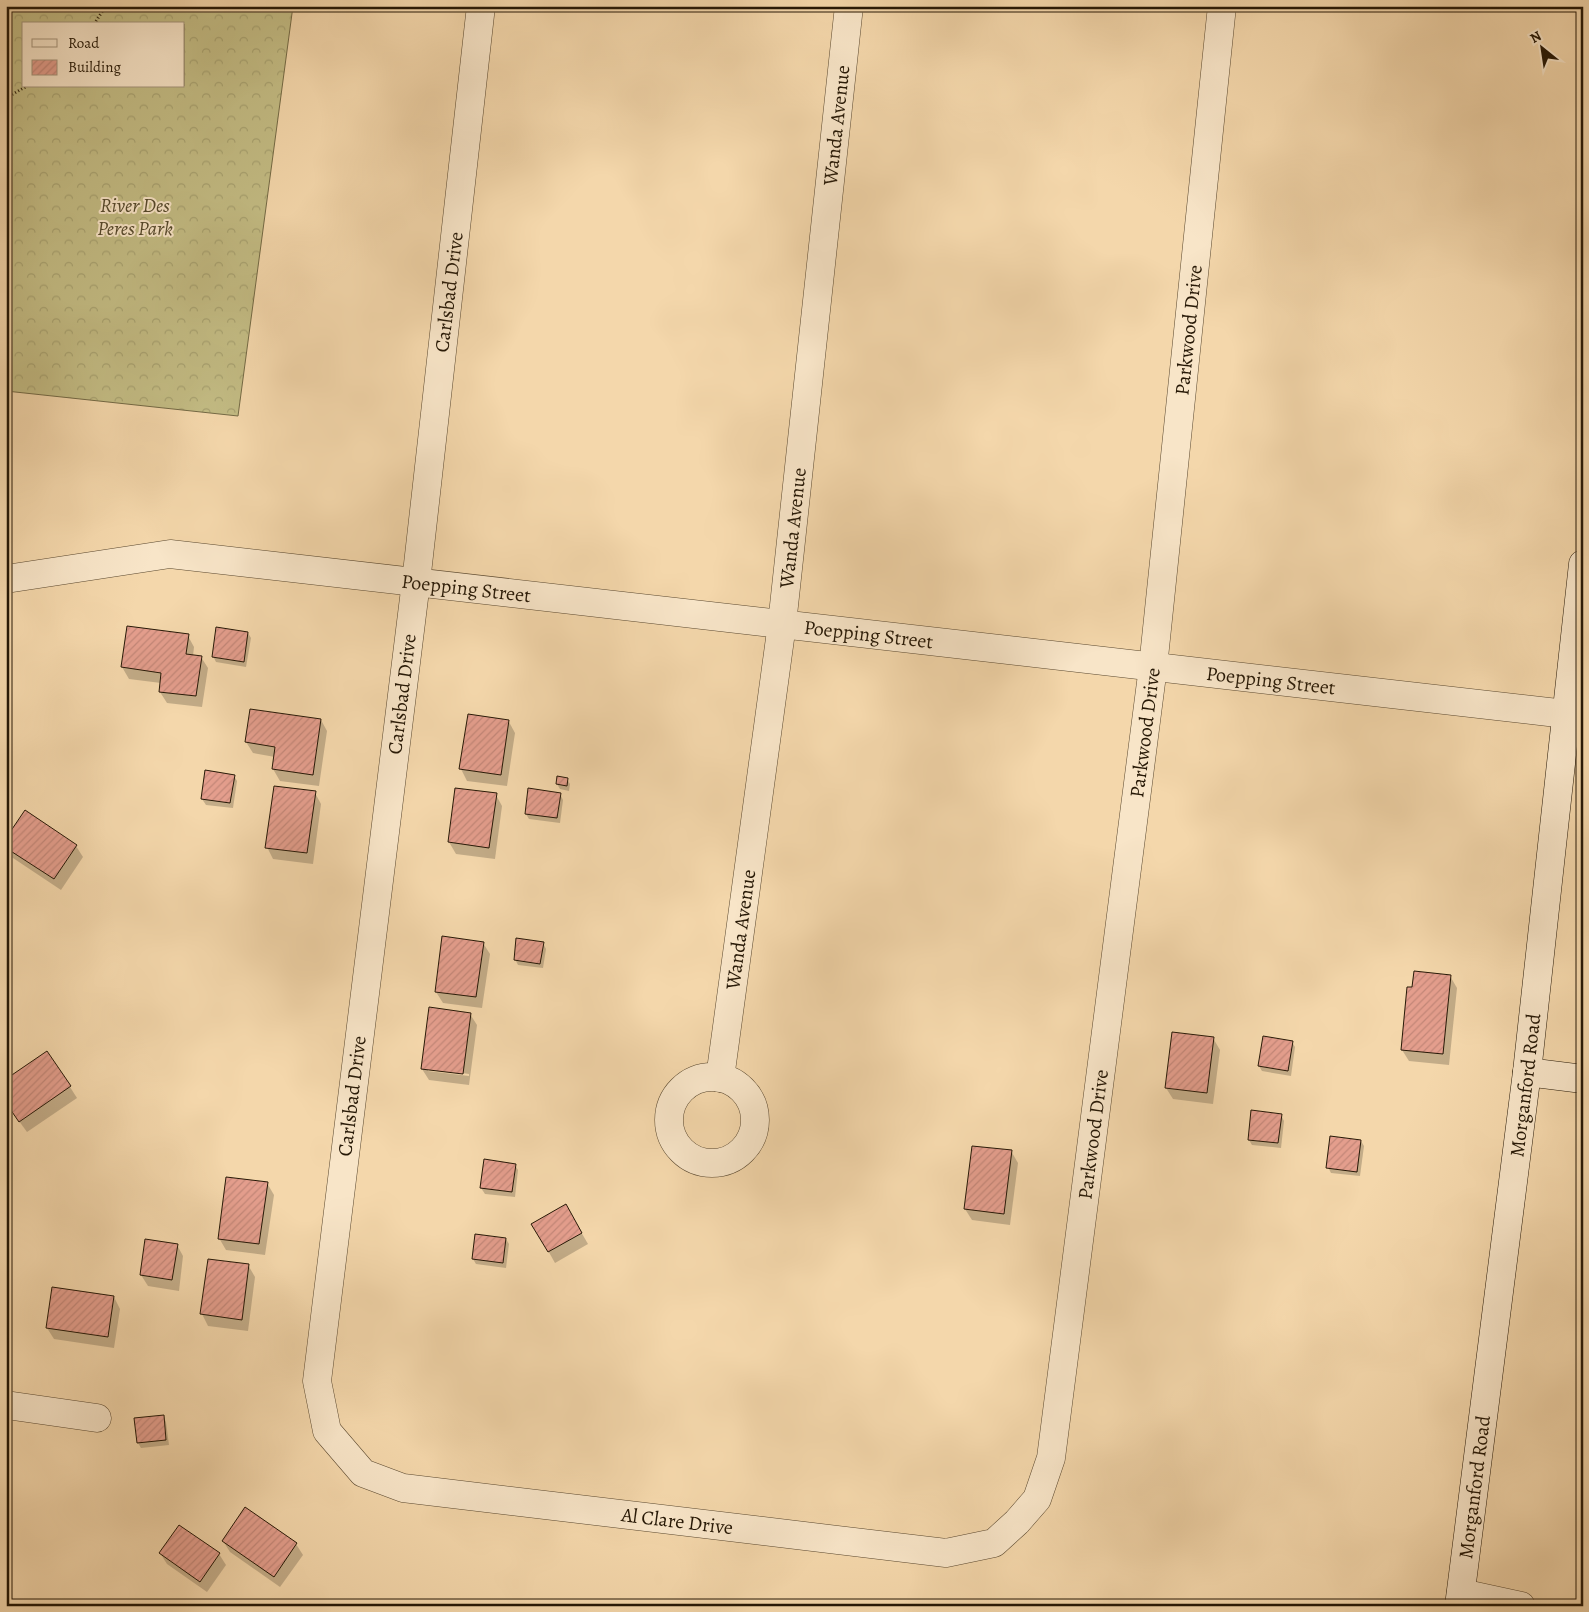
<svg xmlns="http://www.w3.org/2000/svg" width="1589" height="1612" font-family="Alegreya,serif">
<defs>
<pattern id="forest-crowns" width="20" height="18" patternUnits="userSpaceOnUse" patternTransform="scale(1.25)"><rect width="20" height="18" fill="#c3bc84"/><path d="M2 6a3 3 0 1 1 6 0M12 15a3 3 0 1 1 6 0" fill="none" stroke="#a7a170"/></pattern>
<pattern id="building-hatch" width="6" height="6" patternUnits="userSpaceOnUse" patternTransform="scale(1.25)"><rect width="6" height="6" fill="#e49e8d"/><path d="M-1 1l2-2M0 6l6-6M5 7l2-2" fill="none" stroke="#c38778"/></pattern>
</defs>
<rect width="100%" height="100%" fill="#f4d7ab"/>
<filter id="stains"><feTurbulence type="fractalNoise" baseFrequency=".004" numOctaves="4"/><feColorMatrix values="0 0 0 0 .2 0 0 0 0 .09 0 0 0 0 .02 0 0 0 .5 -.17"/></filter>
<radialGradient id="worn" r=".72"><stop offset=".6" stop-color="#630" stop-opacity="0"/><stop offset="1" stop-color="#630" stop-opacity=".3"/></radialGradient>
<!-- forest -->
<path fill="url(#forest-crowns)" stroke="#746a45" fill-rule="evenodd" d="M6,6h287l-55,410 -232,-25zM24,24h160v62h-160z"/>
<!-- shadow -->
<g fill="#0003" fill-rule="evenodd">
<path d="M248,633l3,5 -5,29 -30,-5 -3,-6z"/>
<path d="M188,636l6,11 -1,9 8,1 7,11 -6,39 -35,-4 -7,-11 1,-9 -32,-4 -7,-12z"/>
<path d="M321,720l6,11 -8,55 -39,-5 -7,-12 2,-12 -22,-4 -7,-11z"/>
<path d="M509,722l6,11 -8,53 -40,-5 -6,-12z"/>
<path d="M206,772l28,4 3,5 -4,27 -27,-3 -4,-6z"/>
<path d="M567,779l3,5 -1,7 -9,-2 -3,-5z"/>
<path d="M456,789l40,6 6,11 -7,53 -39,-5 -7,-12z"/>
<path d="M315,793l6,11 -8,60 -40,-5 -6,-12z"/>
<path d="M560,794l3,6 -3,23 -31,-4 -3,-5z"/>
<path d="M6,840l70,6 7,11 -22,33 -51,-34 -4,-6z"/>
<path d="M483,943l7,11 -8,54 -39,-5 -7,-11z"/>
<path d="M543,943l3,6 -3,19 -25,-3 -3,-6z"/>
<path d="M1450,976l7,12 -8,77 -40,-4 -7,-11z"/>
<path d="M470,1014l7,11 -8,60 -40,-5 -7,-11zM428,1068l41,6v2l-41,-5z"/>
<path d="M1213,1038l7,12 -7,54 -40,-5 -7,-11z"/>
<path d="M1292,1042l3,5 -4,29 -29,-5 -3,-5z"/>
<path d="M70,1087l7,11 -50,34 -21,-29z"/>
<path d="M1281,1115l3,6 -3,27 -29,-3 -3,-5z"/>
<path d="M1361,1141l3,5 -4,30 -29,-3 -3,-6z"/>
<path d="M1011,1151l7,12 -8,62 -38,-5 -7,-11z"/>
<path d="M485,1161l30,4 3,5 -3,27 -30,-3 -4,-6z"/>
<path d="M267,1183l7,12 -9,60 -39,-5 -7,-12z"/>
<path d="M566,1206l22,38 -33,19 -22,-39z"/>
<path d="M506,1239l3,5 -3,24 -30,-4 -3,-5z"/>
<path d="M177,1245l6,11 -4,35 -31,-5 -7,-11z"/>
<path d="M248,1265l7,12 -7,54 -40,-5 -6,-12z"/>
<path d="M114,1297l6,12 -6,39 -60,-9 -7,-11z"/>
<path d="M163,1416l3,6 3,23 -28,3 -3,-5 -3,-23z"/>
<path d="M223,1541l73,3 7,11 -23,32 -50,-35z"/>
<path d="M160,1553l59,1 7,11 -19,27 -40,-28z"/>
</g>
<!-- building -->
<g fill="url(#building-hatch)" stroke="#261806">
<path d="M127,626l62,8 -3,20 16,2 -6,40 -37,-4 2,-19 -40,-6z"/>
<path d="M216,627l32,5 -4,30 -32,-5z"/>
<path d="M250,709l71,10 -8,56 -41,-6 3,-22 -30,-5z"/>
<path d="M468,714l41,6 -8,55 -42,-6z"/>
<path d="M205,770l30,5 -5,28 -29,-4z"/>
<path d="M557,776l11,2 -1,8 -11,-2z"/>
<path d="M274,786l42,5 -9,62 -42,-5z"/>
<path d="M455,788l42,5 -8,55 -41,-6z"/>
<path d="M528,788l33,5 -4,25 -32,-4z"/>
<path d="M25,810l52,35 -23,34 -48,-31v-10z"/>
<path d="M442,936l42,6 -8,55 -41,-5z"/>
<path d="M516,938l28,4 -4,22 -26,-4z"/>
<path d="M1414,971l37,4 -8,79 -42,-4 6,-63h5z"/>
<path d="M429,1007l42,6 -8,61 -42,-5z"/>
<path d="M1172,1032l42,5 -7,56 -42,-5z"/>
<path d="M1263,1036l30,5 -5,30 -30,-5z"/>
<path d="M47,1051l24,35 -52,36 -13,-19v-24z"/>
<path d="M1251,1110l31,4 -4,29 -30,-3z"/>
<path d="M1330,1136l31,4 -4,32 -31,-4z"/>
<path d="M972,1146l40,4 -8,64 -40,-5z"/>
<path d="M484,1159l32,5 -4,28 -32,-4z"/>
<path d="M226,1177l42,5 -9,62 -41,-5z"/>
<path d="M566,1204l16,29 -34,19 -17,-28z"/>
<path d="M475,1234l31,4 -3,25 -31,-4z"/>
<path d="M145,1239l33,5 -6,36 -32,-5z"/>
<path d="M208,1259l41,5 -7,56 -42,-6z"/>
<path d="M52,1287l62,9 -6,41 -62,-9z"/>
<path d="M164,1415l2,25 -29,3 -3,-25z"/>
<path d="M245,1507l52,36 -23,34 -52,-36z"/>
<path d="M179,1525l41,28 -20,29 -41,-29z"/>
</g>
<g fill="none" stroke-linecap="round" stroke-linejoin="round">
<defs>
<g id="street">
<path id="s1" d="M481,6l-65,576 -99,799 10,50 36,42 40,15 543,65 48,-10 23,-21 20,-23 14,-41 102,-791 69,-661"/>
<path id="s2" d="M6,579l164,-25 1396,160"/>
<circle cx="712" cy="1120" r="43"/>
<path id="s3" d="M720,1078l62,-454 67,-618"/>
<path d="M6,1405l91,13"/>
<path d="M1461,1593l60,13"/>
</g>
<g id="secondary">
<path d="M1527,1072l56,7"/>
<path id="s4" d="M1459,1606l68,-534 56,-508"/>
</g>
</defs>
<!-- street casing -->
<use href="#street" stroke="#5a482f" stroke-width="29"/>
<!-- secondary casing -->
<use href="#secondary" stroke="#261806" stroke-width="29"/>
<!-- path -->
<g stroke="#261806" stroke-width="3" stroke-dasharray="1 2.5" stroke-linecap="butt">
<path d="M94,24l12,-18"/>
<path d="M6,98l21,-12"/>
</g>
<!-- street -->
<use href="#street" stroke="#f8e5c8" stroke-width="28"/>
<!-- secondary -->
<use href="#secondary" stroke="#f8e5c8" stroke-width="28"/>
</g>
<g text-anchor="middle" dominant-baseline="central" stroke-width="4" stroke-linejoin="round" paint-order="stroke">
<!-- street labels -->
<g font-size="20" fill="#261806" stroke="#f8e5c8">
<text stroke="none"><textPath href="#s3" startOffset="960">Wanda Avenue</textPath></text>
<text transform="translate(449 292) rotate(-83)">Carlsbad Drive</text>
<text stroke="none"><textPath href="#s1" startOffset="3371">Parkwood Drive</textPath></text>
<text stroke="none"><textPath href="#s3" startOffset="555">Wanda Avenue</textPath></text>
<text stroke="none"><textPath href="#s2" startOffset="464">Poepping Street</textPath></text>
<text stroke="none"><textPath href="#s2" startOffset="869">Poepping Street</textPath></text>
<text stroke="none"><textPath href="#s2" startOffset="1274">Poepping Street</textPath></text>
<text transform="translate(402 694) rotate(-83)">Carlsbad Drive</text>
<text stroke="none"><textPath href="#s1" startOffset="2966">Parkwood Drive</textPath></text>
<text stroke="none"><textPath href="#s3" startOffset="150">Wanda Avenue</textPath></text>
<text stroke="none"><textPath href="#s4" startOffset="525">Morganford Road</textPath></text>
<text transform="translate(352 1096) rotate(-83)">Carlsbad Drive</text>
<text stroke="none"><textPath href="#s1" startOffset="2561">Parkwood Drive</textPath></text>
<text stroke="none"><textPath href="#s4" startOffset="120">Morganford Road</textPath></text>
<text stroke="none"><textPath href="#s1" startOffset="1810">Al Clare Drive</textPath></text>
</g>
<!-- park labels -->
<g font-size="20" font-style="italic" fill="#55492c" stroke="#f8e5c8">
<text x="135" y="205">River Des<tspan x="135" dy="23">Peres Park</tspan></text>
</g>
</g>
<!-- margin -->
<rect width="1589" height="1612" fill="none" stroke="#f4d7ab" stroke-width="25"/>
<rect x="8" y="8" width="1574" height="1597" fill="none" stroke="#261806" stroke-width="2.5"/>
<rect x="12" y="12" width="1564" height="1587" fill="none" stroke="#261806"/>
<!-- legend -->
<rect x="22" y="22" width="162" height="65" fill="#f8e5c8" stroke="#a4937a"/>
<rect x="32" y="39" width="25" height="8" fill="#f8e5c8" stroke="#a4937a"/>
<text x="68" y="48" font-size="15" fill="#261806">Road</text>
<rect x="32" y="60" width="25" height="15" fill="url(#building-hatch)" stroke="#a4937a"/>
<text x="68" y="72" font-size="15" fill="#261806">Building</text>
<!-- north arrow -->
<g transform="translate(1542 48) rotate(330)" stroke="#f8e5c8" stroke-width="4" paint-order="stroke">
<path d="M0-4L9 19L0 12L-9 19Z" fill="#261806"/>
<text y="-8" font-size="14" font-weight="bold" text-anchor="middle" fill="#261806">N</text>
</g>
<rect width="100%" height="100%" filter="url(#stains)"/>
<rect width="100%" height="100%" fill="url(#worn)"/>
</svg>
